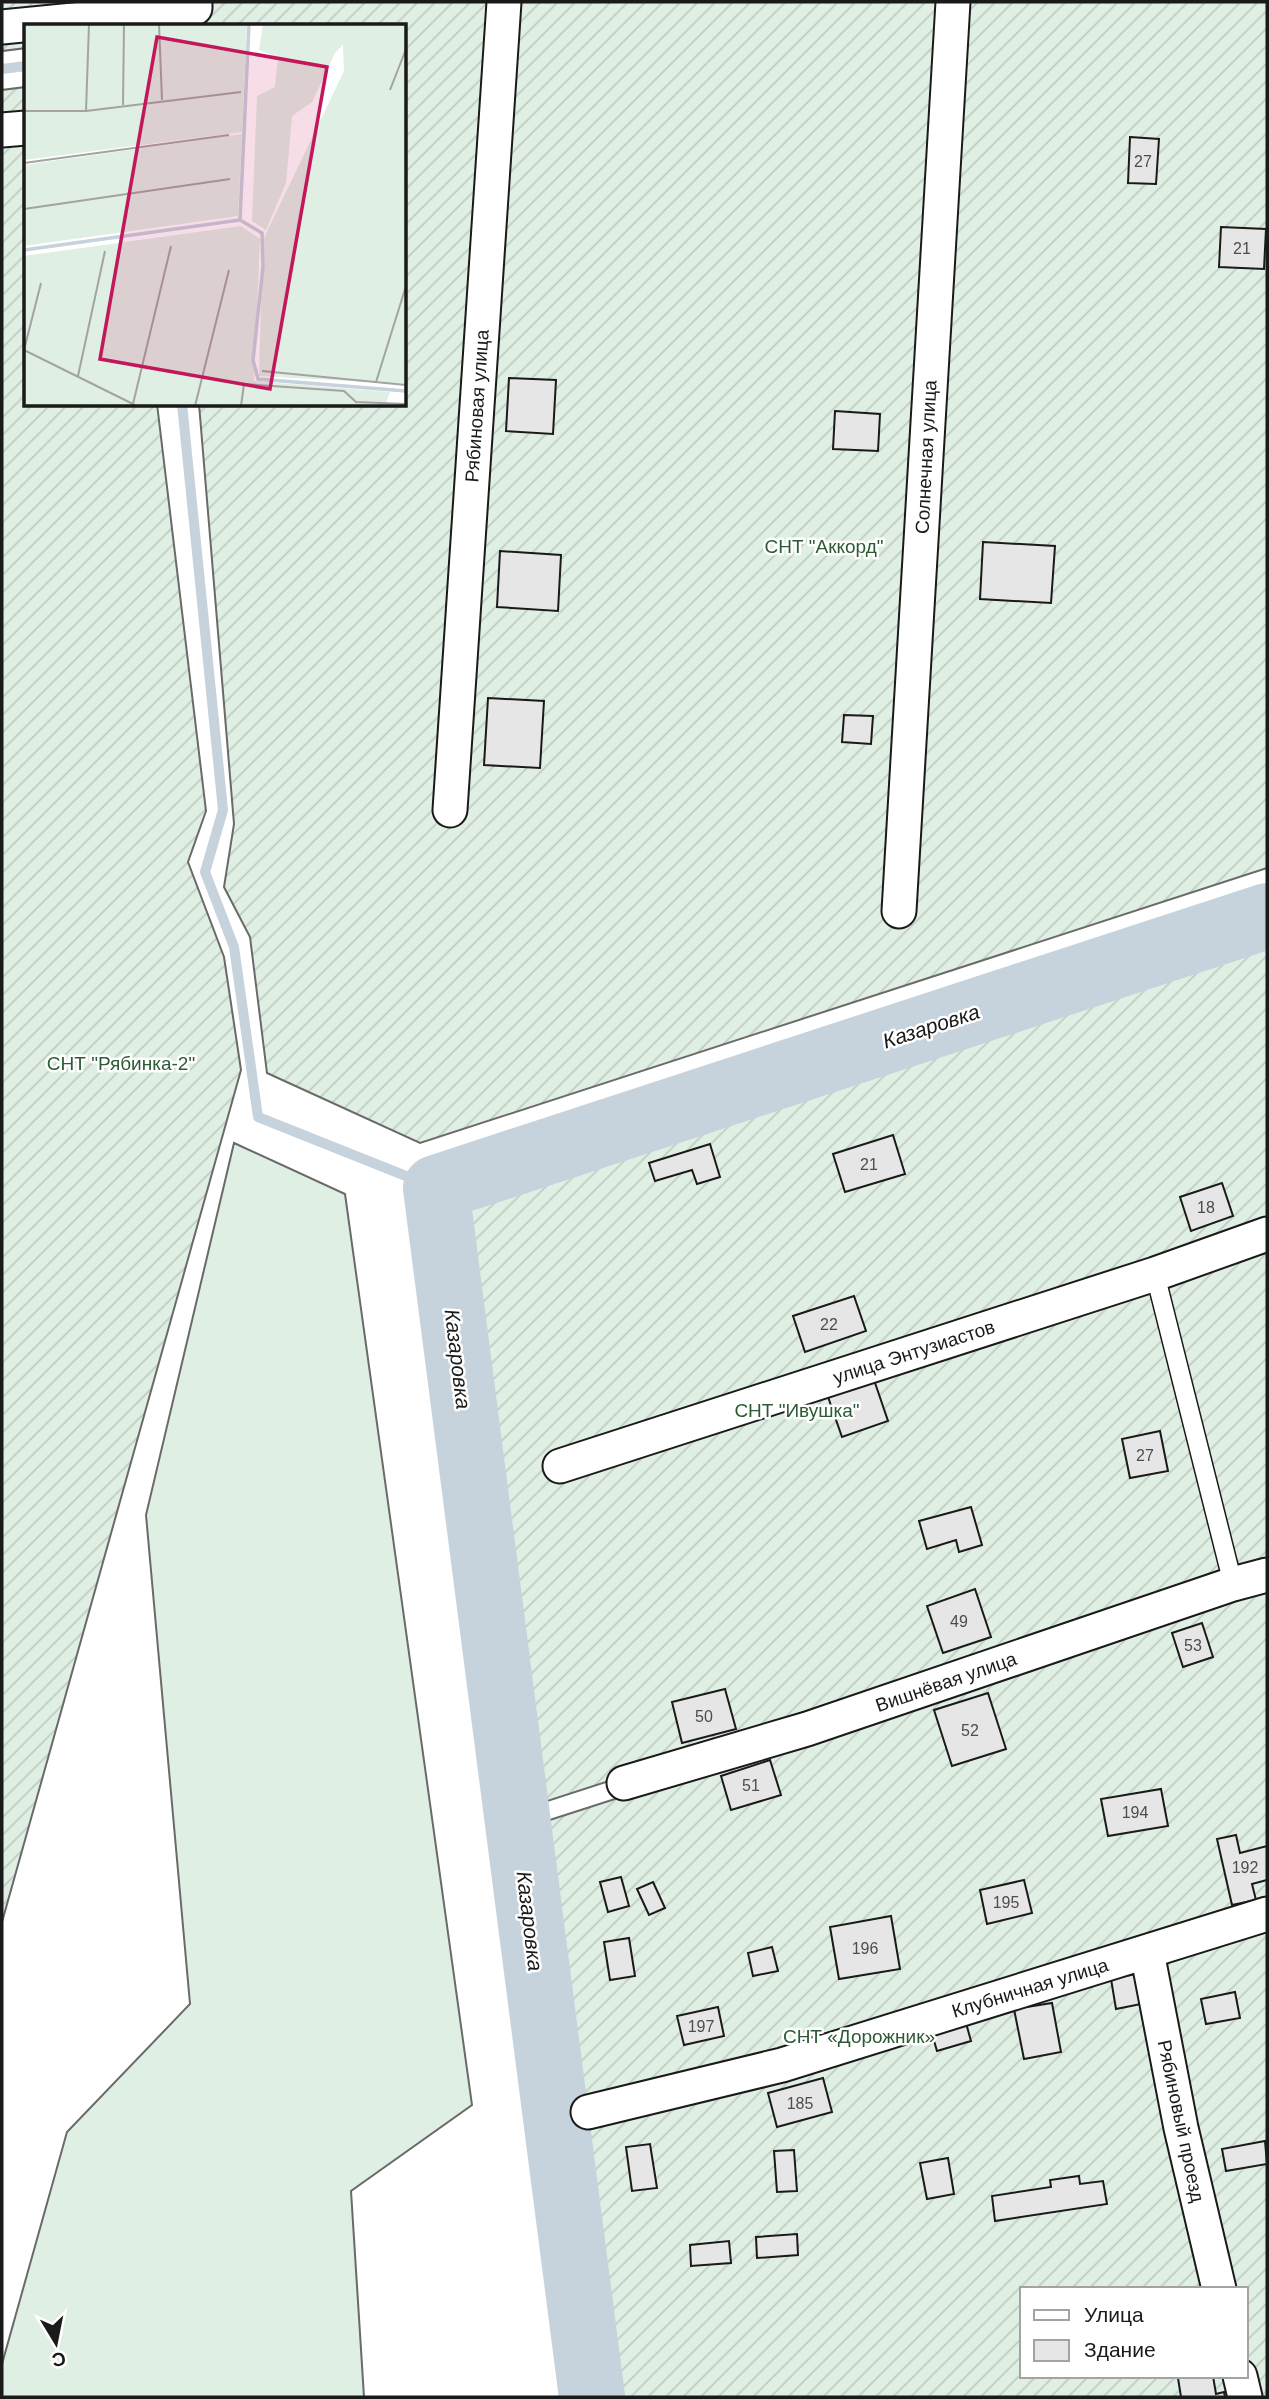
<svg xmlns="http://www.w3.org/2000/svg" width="1269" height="2399" font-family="Helvetica,sans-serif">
<defs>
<pattern id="garden-furrows" width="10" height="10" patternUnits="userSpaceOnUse" patternTransform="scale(1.75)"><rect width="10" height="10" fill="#e0efe3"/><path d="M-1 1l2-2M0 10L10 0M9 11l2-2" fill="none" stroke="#c0ccc2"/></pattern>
</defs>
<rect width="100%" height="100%" fill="#fff"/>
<!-- grass -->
<path fill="#e0efe3" stroke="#6a6a6a" stroke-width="2" d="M234,1143l111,51 127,911 -121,86 13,206h-362v-33l65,-232 123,-128 -44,-489z"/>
<!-- garden -->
<g fill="url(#garden-furrows)" stroke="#6a6a6a" stroke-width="2" fill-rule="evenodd">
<path d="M2,2h1265v866l-847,275 -153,-70 -17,-136 -26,-50 10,-63 -35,-420h205v-378h-378v22l-24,3z"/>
<path d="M26,87v317h131l49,407 -18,51 36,95 17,113 -239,852v-1832z"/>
<path d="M1267,948v619l-738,240 -77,-596z"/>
<path d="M1267,1591v806h-663l-76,-570 680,-219zM1022,2289h224v87h-224z"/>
</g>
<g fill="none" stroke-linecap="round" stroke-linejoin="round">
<!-- stream -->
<g stroke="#c6d2dc" stroke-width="10">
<path d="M2,69l24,-3"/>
<path d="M182,404l41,406 -18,62 29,75 24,170 178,71"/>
</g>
<!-- river -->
<path stroke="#c6d2dc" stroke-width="66" d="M592,2397l-156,-1209 831,-272"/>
</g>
<!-- building -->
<g fill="#e6e6e6" stroke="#1a1a1a" stroke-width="2">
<path d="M1130,137l29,2 -3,45 -28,-1z"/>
<path d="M1221,227l45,2 -2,40 -45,-2z"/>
<path d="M509,378l47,2 -3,54 -47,-3z"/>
<path d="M835,411l45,3 -2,37 -45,-2z"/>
<path d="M983,542l72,4 -4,57 -71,-4z"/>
<path d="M500,551l61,4 -3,56 -61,-4z"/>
<path d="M488,698l56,3 -4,67 -56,-3z"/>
<path d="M844,715l29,1 -2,28 -29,-2z"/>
<path d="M893,1135l12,39 -60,18 -12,-38z"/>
<path d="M710,1144l10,33 -23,7 -5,-14 -37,11 -6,-18z"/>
<path d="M1222,1183l11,33 -42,15 -11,-34z"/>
<path d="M854,1296l12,35 -61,21 -12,-36z"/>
<path d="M872,1374l16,47 -46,16 -16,-46z"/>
<path d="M1160,1431l8,40 -38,7 -8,-39z"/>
<path d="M971,1507l11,38 -23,7 -3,-12 -29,9 -8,-28z"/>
<path d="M975,1589l16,48 -48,16 -16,-47z"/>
<path d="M1202,1623l11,34 -30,10 -11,-34z"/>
<path d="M725,1689l11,40 -54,14 -10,-41z"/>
<path d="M988,1693l18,56 -54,17 -18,-56z"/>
<path d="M770,1760l11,35 -50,15 -10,-34z"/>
<path d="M1161,1789l7,37 -60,10 -7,-37z"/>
<path d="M1236,1835l4,18 27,-7v34l-15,4 4,16 -24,5 -15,-66z"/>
<path d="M621,1877l8,29 -21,6 -8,-30z"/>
<path d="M1024,1880l8,33 -45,11 -7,-34z"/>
<path d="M653,1882l12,26 -16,7 -12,-26z"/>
<path d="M891,1916l9,53 -61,10 -9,-52z"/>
<path d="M629,1938l6,38 -25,4 -6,-38z"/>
<path d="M772,1947l6,24 -25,5 -5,-23z"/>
<path d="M1141,1973l5,30 -30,6 -5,-30z"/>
<path d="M1235,1992l5,26 -34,6 -5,-25z"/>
<path d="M1052,2003l9,49 -37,7 -10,-50z"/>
<path d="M718,2007l6,29 -40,9 -7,-29z"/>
<path d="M966,2023l5,18 -34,10 -5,-17z"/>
<path d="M823,2078l9,34 -55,15 -9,-34z"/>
<path d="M1265,2141l2,23 -41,7 -4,-22z"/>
<path d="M650,2144l7,44 -25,3 -6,-44z"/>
<path d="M794,2150l3,41 -20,1 -3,-41z"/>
<path d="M948,2158l6,36 -27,5 -7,-36z"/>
<path d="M1079,2176l1,8 23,-3 4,23 -112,17 -3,-25 59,-9 -1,-7z"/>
<path d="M797,2234l1,21 -41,3 -1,-21z"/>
<path d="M729,2241l2,22 -40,3 -1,-21z"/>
<path d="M1190,2376h23l3,18 8,-2 1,5h-44l-3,-19z"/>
</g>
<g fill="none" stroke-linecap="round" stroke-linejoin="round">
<defs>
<path id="lane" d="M1155,1274l78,310"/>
<g id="street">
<path d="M2,27l193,-19v-6"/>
<path d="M2,130l24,-2"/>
<path d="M450,810l54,-808"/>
<path d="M899,911l54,-909"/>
<path d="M560,1466l595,-192 112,-40"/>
<path d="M624,1783l183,-54 426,-145 34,-9"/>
<path d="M1147,1952l34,176 38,161"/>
<path d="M588,2112l194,-47 485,-151"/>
<path d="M1240,2376l5,21"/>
</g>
</defs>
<!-- lane casing -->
<use href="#lane" stroke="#1a1a1a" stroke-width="21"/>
<!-- street casing -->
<use href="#street" stroke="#1a1a1a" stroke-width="37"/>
<!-- lane -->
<use href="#lane" stroke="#fff" stroke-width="18"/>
<!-- street -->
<use href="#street" stroke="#fff" stroke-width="33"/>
</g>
<g text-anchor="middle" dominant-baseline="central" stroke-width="5" stroke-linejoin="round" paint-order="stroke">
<!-- number labels -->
<g font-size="16" fill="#4d4d4d">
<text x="1143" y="161">27</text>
<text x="1242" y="248">21</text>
<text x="869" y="1164">21</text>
<text x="1206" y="1207">18</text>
<text x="829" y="1324">22</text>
<text x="1145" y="1455">27</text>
<text x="959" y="1621">49</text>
<text x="1193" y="1645">53</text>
<text x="704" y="1716">50</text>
<text x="970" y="1730">52</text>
<text x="751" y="1785">51</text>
<text x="1135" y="1812">194</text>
<text x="1245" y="1867">192</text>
<text x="1006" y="1902">195</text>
<text x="865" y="1948">196</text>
<text x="701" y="2026">197</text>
<text x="800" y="2103">185</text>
</g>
<!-- street labels -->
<g font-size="19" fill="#1a1a1a" stroke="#fff">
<text transform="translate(477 406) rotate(-86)">Рябиновая улица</text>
<text transform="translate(926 457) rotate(-87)">Солнечная улица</text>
<text transform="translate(914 1352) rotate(-18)">улица Энтузиастов</text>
<text transform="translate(946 1682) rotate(-19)">Вишнёвая улица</text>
<text transform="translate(1030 1988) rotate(-17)">Клубничная улица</text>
<text transform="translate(1181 2121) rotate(78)">Рябиновый проезд</text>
</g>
<!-- park labels -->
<g font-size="19" fill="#2b5a34" stroke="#fff">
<text x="824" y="546">СНТ "Аккорд"</text>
<text x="121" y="1063">СНТ "Рябинка-2"</text>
<text x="797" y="1410">СНТ "Ивушка"</text>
<text x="859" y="2036">СНТ «Дорожник»</text>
</g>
<!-- water labels -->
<g font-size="21" font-style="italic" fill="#1a1a1a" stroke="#fff">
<text transform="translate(931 1026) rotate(-18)">Казаровка</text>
<text transform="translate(458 1359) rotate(83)">Казаровка</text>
<text transform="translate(530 1921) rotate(83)">Казаровка</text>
</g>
</g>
<!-- overview -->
<g transform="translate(24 24)">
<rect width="382" height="382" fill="#fff"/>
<path d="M239,0h85v15l-13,14 -23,49 -20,14 -6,67 -20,47 -14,-9 5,-125 18,-9 3,-30 -19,-7z" fill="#e0efe3"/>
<path d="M0,0h223l-5,108 -218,28zM318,0h63v360l-146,-8 4,-136 81,-169zM218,110l-4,82 -214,30v-81zM217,202l19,13 -6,142 136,11 -5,13h-361v-149z" fill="#e0efe3"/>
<path fill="none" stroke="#c6d2dc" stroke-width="3.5" d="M216,196l22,13 1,34 -10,93 5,19 148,12M0,226l216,-30 9,-196"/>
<path fill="none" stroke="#a3a3a3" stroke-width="2" d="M135,0l3,76M366,66l16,-41M99,81l1,-81M0,87h62l155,-19M62,87l3,-87M0,139l205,-28M0,185l206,-30M0,326l111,55M0,326l17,-67M238,347l144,14M54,352l27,-125M352,358l30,-96M109,380l38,-158M171,382l34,-136M217,382l3,-22 100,7 12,11 50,2"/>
<path fill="#c2185b" fill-opacity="0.15" stroke="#c2185b" stroke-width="3.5" d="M133,13l170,30 -57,322 -170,-30z"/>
<rect width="382" height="382" fill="none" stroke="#1a1a1a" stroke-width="3.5"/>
</g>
<!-- border -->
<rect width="1269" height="2399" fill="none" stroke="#1a1a1a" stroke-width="7"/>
<!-- legend -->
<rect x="1020" y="2287" width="228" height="91" fill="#ffffff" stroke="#a3a3a3" stroke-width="2"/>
<rect x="1034" y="2310" width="35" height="10" fill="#ffffff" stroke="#a3a3a3" stroke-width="2"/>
<text x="1084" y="2322" font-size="21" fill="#1a1a1a">Улица</text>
<rect x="1034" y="2340" width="35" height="21" fill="#e6e6e6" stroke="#a3a3a3" stroke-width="2"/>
<text x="1084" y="2357" font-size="21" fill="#1a1a1a">Здание</text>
<!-- north arrow -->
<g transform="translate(56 2343) rotate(170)" stroke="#ffffff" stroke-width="5" paint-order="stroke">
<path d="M0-5L12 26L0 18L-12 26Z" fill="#1a1a1a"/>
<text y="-10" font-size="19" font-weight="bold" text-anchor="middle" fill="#1a1a1a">С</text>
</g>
</svg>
